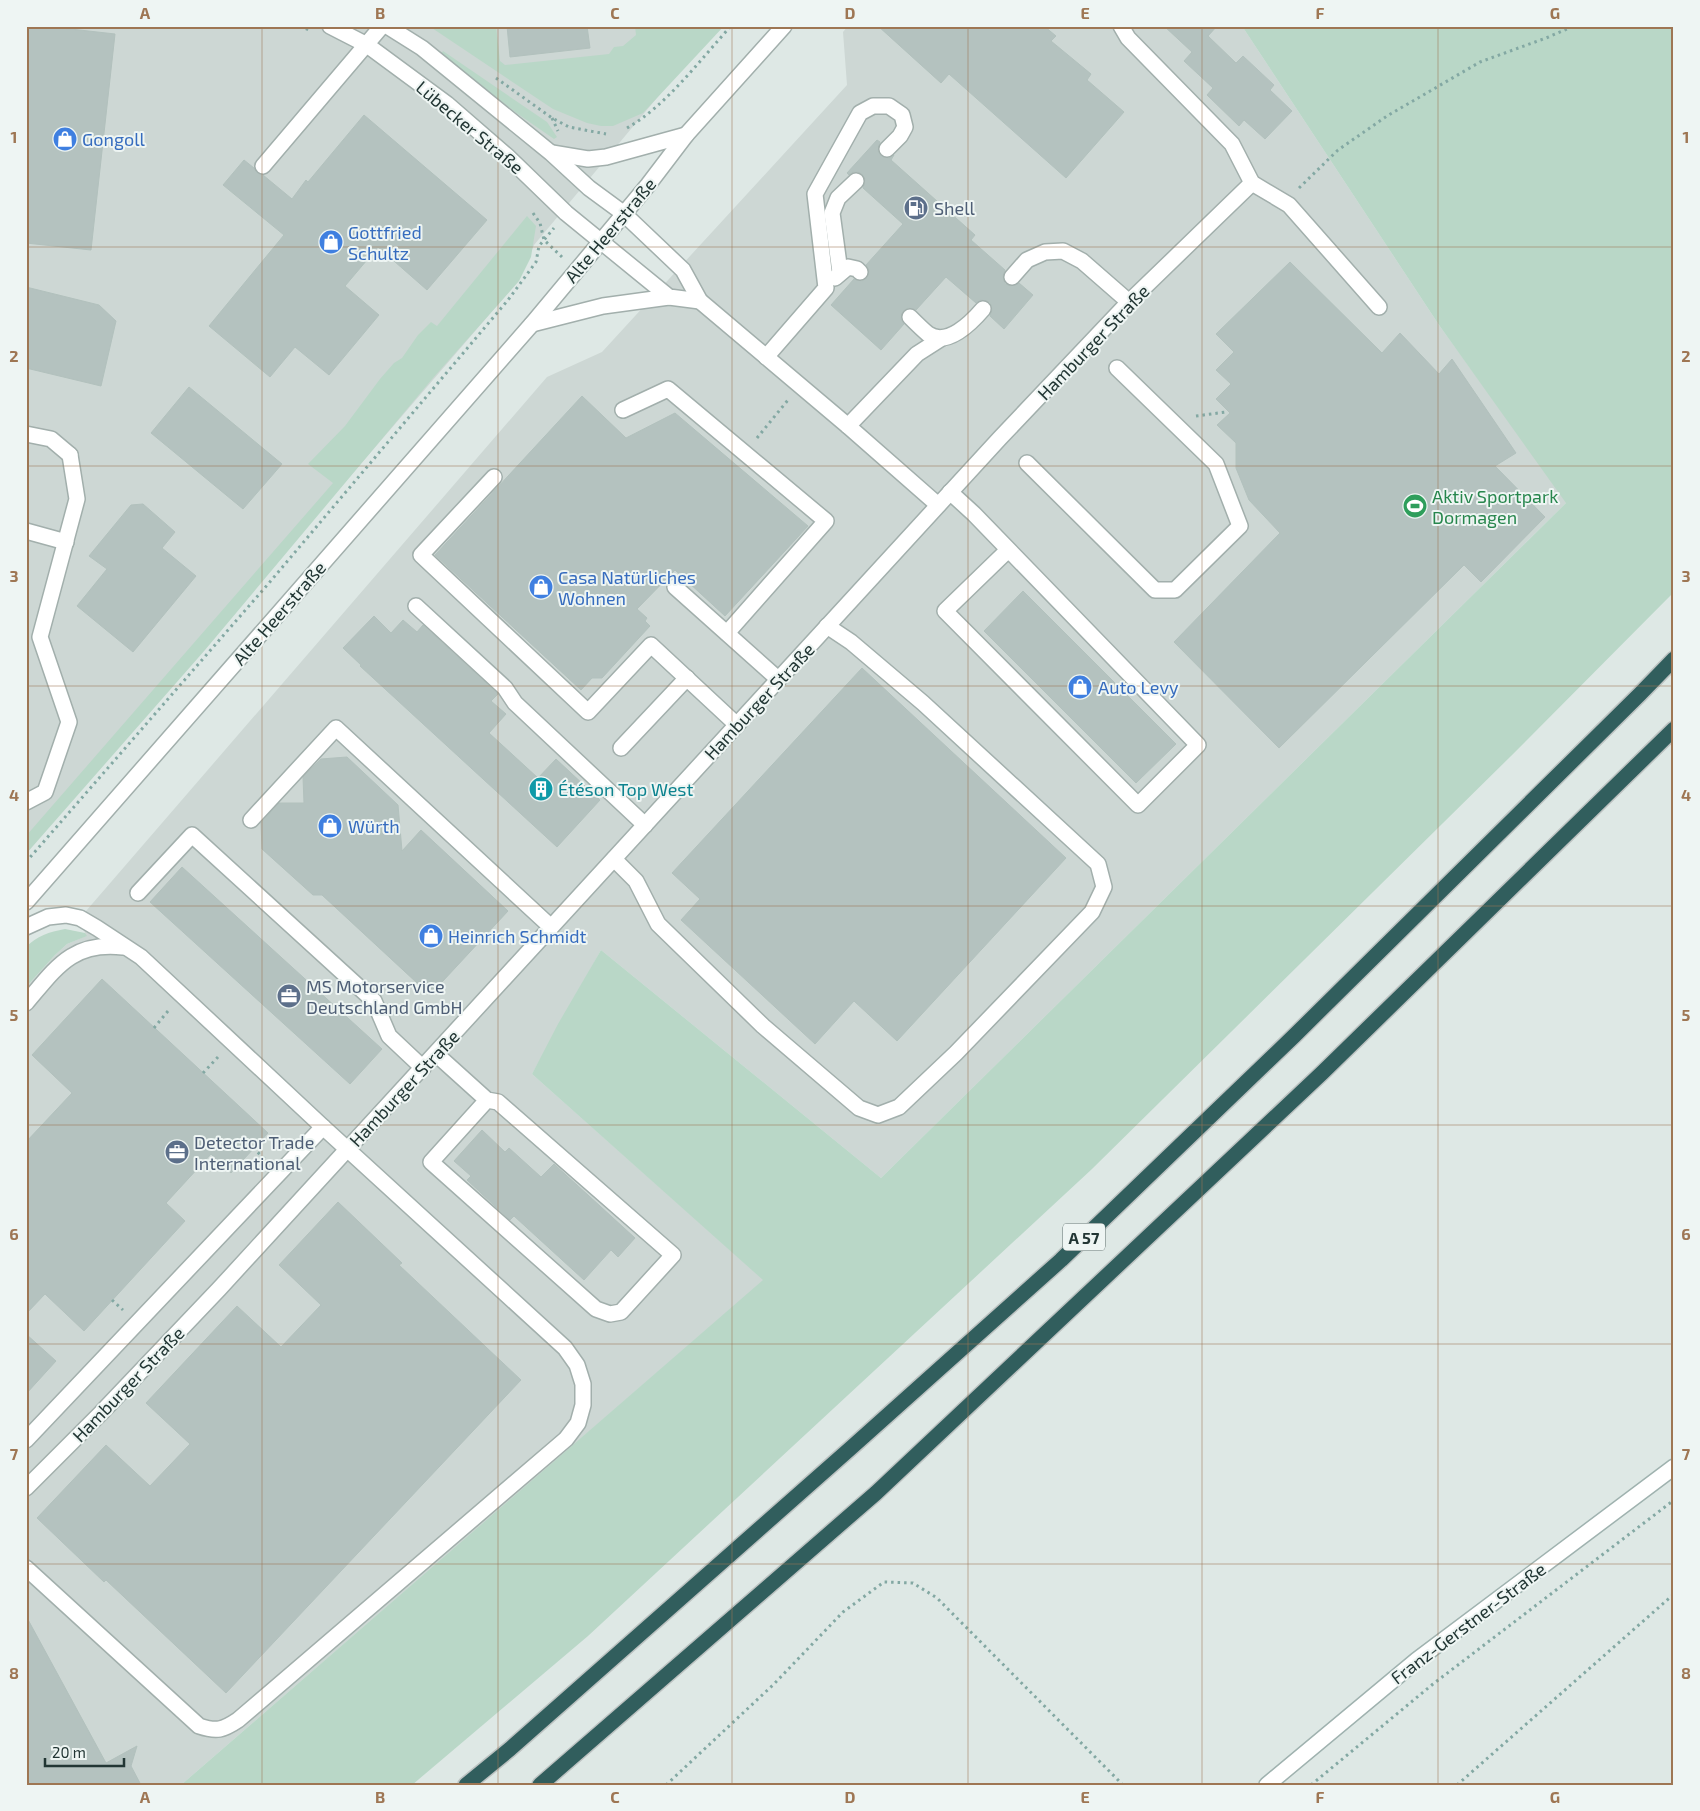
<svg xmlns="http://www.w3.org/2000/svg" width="1700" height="1811" font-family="'Exo 2',sans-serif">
<rect width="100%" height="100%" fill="#dee8e5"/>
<!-- built -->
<g fill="#cdd7d4">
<path d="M26,26h691l-183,219 -15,35 -493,573z"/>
<path d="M848,26h394l197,299 128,177 -686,676 -280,-228 -69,124 232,206 -583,505h-155v-798l29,-32 12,-11 19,-8 -6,-18 467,-541 55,-25 245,-267 -4,-53z"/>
</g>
<!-- green -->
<g fill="#b9d7c7">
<path d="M429,26h67l4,35 5,4 104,-11 5,-7 9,-1 13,-11 -1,-9h89l-81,87 -30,13h-12l-14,-3 -34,-14z"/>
<path d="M1242,26h432v566l-163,164 -419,413 -504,467 -176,149h-231l582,-505 -231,-206 26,-50 43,-74 280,228 685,-675 -127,-178z"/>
<path d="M443,51l104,71 10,15 -3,2 -39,-27 -74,-58z"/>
<path d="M527,216l9,10 -5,31 -12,24 -86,97 -228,272 -179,204v-18l307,-353 -25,-19 37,-38 35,-47 14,-16 8,-5 16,-23 13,-13 6,4z"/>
<path d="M65,929l20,4 2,3 -20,8 -12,11 -29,32v-40c11,-11 23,-15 39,-18z"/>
</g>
<!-- building -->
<g fill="#b4c2bf" stroke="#b2c1bd">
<path d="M26,26h18l71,8 -24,216 -65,-7z"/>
<path d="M507,26h80l3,22 -80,9z"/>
<path d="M878,26h166l12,10 -5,5 40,33 -4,6 37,32 -58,66 -117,-104 -8,9z"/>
<path d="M1164,26h53l-9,10 28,27 7,-7 31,29 -4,5 22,21 -27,28 -21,-19 -5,6 -32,-31 6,-7 -29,-27 8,-9z"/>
<path d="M364,115l123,105 -60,70 -49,-43 -33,39 34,29 -50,60 -34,-28 -25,30 -61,-51 75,-91 -61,-50 21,-25 10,8 3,5 6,2 29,24 14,-19 2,2z"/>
<path d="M877,140l3,2 -2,9 3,5 8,2 5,-3 -3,5 84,75 -4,5 34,30 -2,6 2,8 6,2 8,-3 14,12 -29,34 -14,-13 2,-6 -2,-8 -9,-2 -5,3 -30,-26 -30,33 -8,-2 -5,3 -2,8 3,5 -23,26 -50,-45 23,-26 8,2 5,-3 2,-8 -3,-5 37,-41 -40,-36 2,-9 -3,-5 -4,-2h-5l-4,3 -2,-2z"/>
<path d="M1290,262l92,91 18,-20 39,41 13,-15 64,94 -21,13 50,51 -64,65 -17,-17 -185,183 -105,-106 106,-109 -31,-33 -13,-32v-25l-19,-18 13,-12 -14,-14 15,-15 -15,-14 18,-18 -18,-18z"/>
<path d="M26,287l73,18 17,16 -15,65 -75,-18z"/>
<path d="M189,387l93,77 -39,45 -92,-76z"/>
<path d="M582,396l44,42 49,-25 133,113 -83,90 -50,-46 -38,39 10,9 -2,3 5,5 -48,52h-10l-11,12 -146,-135z"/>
<path d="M143,504l32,28 -13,16 34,28 -63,76 -56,-46 30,-37 -18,-13 42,-51z"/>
<path d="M1023,591l153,153 -40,39 -152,-152z"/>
<path d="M374,616l17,17 12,-13 14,12 6,-7 75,69 -7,7 15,13 -17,19 49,45 18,-19 44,41 -43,47 -197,-181 1,-1 -18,-17z"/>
<path d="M862,668l204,190 -169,183 -43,-40 -39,43 -134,-124 19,-21 -28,-26z"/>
<path d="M347,757l51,48 4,46 19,-21 87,81 -78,84 -95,-88 -13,-12h-9l-51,-46 -1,-26 18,-20h25l-1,-26 18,-18z"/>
<path d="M182,867l200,182 -32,35 -200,-182z"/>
<path d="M102,979l166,154 -37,40 -20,-19 -45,49 19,18 -101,110 -39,-37 -19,20v-172l46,-49 -40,-38z"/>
<path d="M482,1130l23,22 4,-4 32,29 13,-13 81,74 -17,19 -7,-7 -27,30 -70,-64 -4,4 -43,-40 4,-4 -17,-15z"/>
<path d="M338,1202l64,61 -3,2 122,115 -295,313 -120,-113 -2,2 -67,-64 69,-73 44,41 40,-42 -44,-41 91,-97 44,41 40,-42 -42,-40z"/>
<path d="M26,1334l30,27 -30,33z"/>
<path d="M26,1616l80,147 31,-17 -6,20 10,19h-115z"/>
</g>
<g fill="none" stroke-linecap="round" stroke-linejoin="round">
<defs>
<g id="service">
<path d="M1121,26l7,12 104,106 20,39 37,22 90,102"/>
<path d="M263,166l119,-140"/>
<path d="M840,272l-8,-59 6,-15 18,-17"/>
<path d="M1012,277l15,-17 18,-8 18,-1 19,10 47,41"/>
<path d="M835,278l13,-11 9,2 3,3"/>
<path d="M910,317c6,6 12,12 18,17 19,13 43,-11 55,-25"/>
<path d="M766,357l60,-69 -11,-94 45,-81 13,-7h16l13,9 3,12 -5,9 -13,13"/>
<path d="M623,410l45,-21 158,132 -99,112"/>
<path d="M848,426l69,-72 25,-16"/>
<path d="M1027,463l128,127h20l65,-64 -24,-62 -99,-96"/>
<path d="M494,477l-73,78 167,157 63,-67 86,80"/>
<path d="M950,492l24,22 224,231 -60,60 -193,-194 63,-61"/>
<path d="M26,531l40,11"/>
<path d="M675,587l103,92"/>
<path d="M416,606l89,82 10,15 130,122"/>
<path d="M621,748l66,-70"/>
<path d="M26,802l19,-10 24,-70 -29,-85 37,-138 -7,-44"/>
<path d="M251,820l85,-92 215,199"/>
<path d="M614,859l22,22 22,43 105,102 96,82 19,7 21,-8 57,-54 136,-141 12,-25 -6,-23 -175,-161 -72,-61 -24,-16"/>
<path d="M138,893l54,-58 182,166 15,35 34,32"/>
<path d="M26,927l22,-10 18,-2 14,3 17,10 44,29 182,170 242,221 12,17 6,19v21l-5,18 -12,16 -328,281c-15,10 -21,12 -39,6l-173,-158"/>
<path d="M26,1003c30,-35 46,-62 97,-56"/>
<path d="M436,1054l51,46 11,2 175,153 -52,57 -11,2 -14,-5 -165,-147 56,-62"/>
<path d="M26,1440l297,-313"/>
</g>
<g id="minor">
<path d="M330,26l37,19 80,59 60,52 59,57 103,84 31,4"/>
<path d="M387,26l35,22 129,105 38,35 34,25 60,57 17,31 148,125 90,79"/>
<path d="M552,153l36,6 18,-2 80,-22"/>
<path d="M532,324l71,-18 66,-9"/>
<path d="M26,434l25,5 19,16"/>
<path d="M26,1488l75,-75 118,-124 781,-851 129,-136 123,-119"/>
</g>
<path id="tertiary" d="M26,902l506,-578 116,-139 38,-50 98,-109"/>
<path id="secondary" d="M1267,1785l150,-125 257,-193"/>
<g id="motorway">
<path d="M466,1785l44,-36 342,-302 209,-187 233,-224 346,-342 34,-35"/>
<path d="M540,1785l336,-292 446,-420 352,-344"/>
</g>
</defs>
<!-- service casing -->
<use href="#service" stroke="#a2afac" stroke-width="18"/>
<!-- minor casing -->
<use href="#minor" stroke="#a2afac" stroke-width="18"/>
<!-- tertiary casing -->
<use href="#tertiary" stroke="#a2afac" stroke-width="18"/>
<!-- secondary casing -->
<use href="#secondary" stroke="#9fb2af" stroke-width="18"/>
<!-- motorway casing -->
<use href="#motorway" stroke="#bdc3c2" stroke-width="18"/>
<!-- path -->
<g stroke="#83a8a3" stroke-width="3" stroke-dasharray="2.5 4" stroke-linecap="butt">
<path d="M300,26l11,5"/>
<path d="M496,78l56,40 17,9 37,7"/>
<path d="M552,118l6,13"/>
<path d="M627,128c39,-22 73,-68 104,-102"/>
<path d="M1299,188l39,-38 49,-34 93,-54 66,-24 28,-12"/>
<path d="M533,213l7,10 4,17 18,17"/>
<path d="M1196,416l30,-4"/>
<path d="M757,438l31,-38"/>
<path d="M26,862l243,-279 239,-283 28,-38 3,-16 15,-18"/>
<path d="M154,1028l14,-17"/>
<path d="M203,1073l15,-16"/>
<path d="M253,1148l13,12"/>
<path d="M112,1300l11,10"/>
<path d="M666,1785l108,-101 69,-72 41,-30 29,1 24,15 186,187"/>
<path d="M1311,1785l122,-101 241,-184"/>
<path d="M1457,1785l217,-191"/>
</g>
<!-- service -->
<use href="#service" stroke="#fff" stroke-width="15"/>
<!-- minor -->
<use href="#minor" stroke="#fff" stroke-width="15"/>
<!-- tertiary -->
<use href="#tertiary" stroke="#fff" stroke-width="15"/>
<!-- secondary -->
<use href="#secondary" stroke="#fff" stroke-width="15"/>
<!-- motorway -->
<use href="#motorway" stroke="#315e5d" stroke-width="15"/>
</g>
<!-- grid -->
<path fill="none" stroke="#9e7653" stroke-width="1" stroke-opacity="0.55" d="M262,26v1759M498,26v1759M732,26v1759M968,26v1759M1202,26v1759M1438,26v1759M26,247h1648M26,466h1648M26,686h1648M26,906h1648M26,1125h1648M26,1344h1648M26,1564h1648"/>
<!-- icons -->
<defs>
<symbol id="shop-disc" viewBox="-11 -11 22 22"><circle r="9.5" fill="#3f7fe0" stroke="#eef5f3"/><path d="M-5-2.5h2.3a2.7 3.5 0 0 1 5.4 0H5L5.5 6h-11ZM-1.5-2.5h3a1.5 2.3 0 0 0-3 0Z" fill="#fff"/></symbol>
<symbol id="fuel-disc" viewBox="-11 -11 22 22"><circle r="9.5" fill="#5c6f8a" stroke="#eef5f3"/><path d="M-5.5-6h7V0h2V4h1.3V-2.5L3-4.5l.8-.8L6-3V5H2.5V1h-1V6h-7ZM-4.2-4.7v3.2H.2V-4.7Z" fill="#fff"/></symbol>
<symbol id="stadium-disc" viewBox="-11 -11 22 22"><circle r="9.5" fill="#2e9e5b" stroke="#eef5f3"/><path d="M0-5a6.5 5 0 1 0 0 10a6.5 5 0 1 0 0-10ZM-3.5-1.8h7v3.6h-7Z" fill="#fff"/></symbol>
<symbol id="building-disc" viewBox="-11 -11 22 22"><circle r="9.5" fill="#0f9aa8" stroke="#eef5f3"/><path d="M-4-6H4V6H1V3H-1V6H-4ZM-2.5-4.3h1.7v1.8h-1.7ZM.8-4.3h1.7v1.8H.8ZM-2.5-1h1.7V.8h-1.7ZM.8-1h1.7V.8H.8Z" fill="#fff"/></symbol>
<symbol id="office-disc" viewBox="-11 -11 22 22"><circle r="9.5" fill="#5c6f8a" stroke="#eef5f3"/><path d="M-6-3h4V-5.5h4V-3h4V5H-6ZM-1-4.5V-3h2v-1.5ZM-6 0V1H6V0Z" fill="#fff"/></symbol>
</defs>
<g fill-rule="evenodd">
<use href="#shop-disc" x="51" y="125" width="28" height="28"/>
<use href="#fuel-disc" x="902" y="194" width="28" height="28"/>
<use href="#shop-disc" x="317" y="228" width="28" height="28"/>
<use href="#stadium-disc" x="1401" y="492" width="28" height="28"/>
<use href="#shop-disc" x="527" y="573" width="28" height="28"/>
<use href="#shop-disc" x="1066" y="673" width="28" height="28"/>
<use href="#building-disc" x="527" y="775" width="28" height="28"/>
<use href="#shop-disc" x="316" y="812" width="28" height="28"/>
<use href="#shop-disc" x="417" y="922" width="28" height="28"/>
<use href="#office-disc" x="275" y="982" width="28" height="28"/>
<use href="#office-disc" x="163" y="1138" width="28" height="28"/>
</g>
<g text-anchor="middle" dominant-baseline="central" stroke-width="4" stroke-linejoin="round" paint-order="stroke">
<!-- shield labels -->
<rect fill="#eef5f3" stroke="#5f6f6d" stroke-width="1" x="1063" y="1223.5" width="42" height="27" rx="4"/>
<g font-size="16" font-weight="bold" fill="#223634">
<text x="1084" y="1237">A 57</text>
</g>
<!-- street labels -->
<g font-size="18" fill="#223634" stroke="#eef5f3">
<text transform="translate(470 127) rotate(40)">Lübecker Straße</text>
<text transform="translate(610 230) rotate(-50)">Alte Heerstraße</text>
<text transform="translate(1093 342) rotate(-46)">Hamburger Straße</text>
<text transform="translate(279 613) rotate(-49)">Alte Heerstraße</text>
<text transform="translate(759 701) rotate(-47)">Hamburger Straße</text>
<text transform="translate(404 1088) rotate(-47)">Hamburger Straße</text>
<text transform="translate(128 1384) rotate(-46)">Hamburger Straße</text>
<text transform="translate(1468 1623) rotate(-37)">Franz-Gerstner-Straße</text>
</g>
<!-- shop labels -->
<g font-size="18" fill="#366cbe" stroke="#eef5f3" text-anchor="start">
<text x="82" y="139">Gongoll</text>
<text x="348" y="232">Gottfried<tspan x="348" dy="21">Schultz</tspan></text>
<text x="558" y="577">Casa Natürliches<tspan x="558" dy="21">Wohnen</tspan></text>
<text x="1098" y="687">Auto Levy</text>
<text x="348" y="826">Würth</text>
<text x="448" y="936">Heinrich Schmidt</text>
</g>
<!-- service labels -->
<g font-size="18" fill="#4e5e75" stroke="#eef5f3" text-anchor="start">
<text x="934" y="208">Shell</text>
<text x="306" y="986">MS Motorservice<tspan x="306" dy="21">Deutschland GmbH</tspan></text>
<text x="194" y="1142">Detector Trade<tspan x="194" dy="21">International</tspan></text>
</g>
<!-- leisure labels -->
<g font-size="18" fill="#27864d" stroke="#eef5f3" text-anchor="start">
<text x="1432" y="496">Aktiv Sportpark<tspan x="1432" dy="21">Dormagen</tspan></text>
</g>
<!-- culture labels -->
<g font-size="18" fill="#0d838f" stroke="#eef5f3" text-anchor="start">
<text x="558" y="789">Étéson Top West</text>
</g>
</g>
<!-- border -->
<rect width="1700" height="1811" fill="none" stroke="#eef5f3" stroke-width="55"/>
<!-- scale -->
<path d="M45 1758v8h79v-8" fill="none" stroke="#223634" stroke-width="2.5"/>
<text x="52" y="1758" font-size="15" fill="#223634" stroke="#eef5f3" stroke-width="4" paint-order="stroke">20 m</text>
<rect x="28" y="28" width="1644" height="1756" fill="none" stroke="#9e7653" stroke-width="2"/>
<g font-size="16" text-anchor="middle" font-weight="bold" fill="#9e7653">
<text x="145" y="19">A</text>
<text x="380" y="19">B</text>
<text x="615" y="19">C</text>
<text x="850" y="19">D</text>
<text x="1085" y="19">E</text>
<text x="1320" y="19">F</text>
<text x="1555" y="19">G</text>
<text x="14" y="143">1</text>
<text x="1686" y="143">1</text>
<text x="14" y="362">2</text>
<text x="1686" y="362">2</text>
<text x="14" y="582">3</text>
<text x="1686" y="582">3</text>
<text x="14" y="801">4</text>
<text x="1686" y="801">4</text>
<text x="14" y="1021">5</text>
<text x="1686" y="1021">5</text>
<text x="14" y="1240">6</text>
<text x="1686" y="1240">6</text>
<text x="14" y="1460">7</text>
<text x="1686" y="1460">7</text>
<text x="14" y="1679">8</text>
<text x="1686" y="1679">8</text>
<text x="145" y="1803">A</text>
<text x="380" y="1803">B</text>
<text x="615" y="1803">C</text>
<text x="850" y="1803">D</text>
<text x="1085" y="1803">E</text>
<text x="1320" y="1803">F</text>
<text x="1555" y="1803">G</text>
</g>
</svg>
